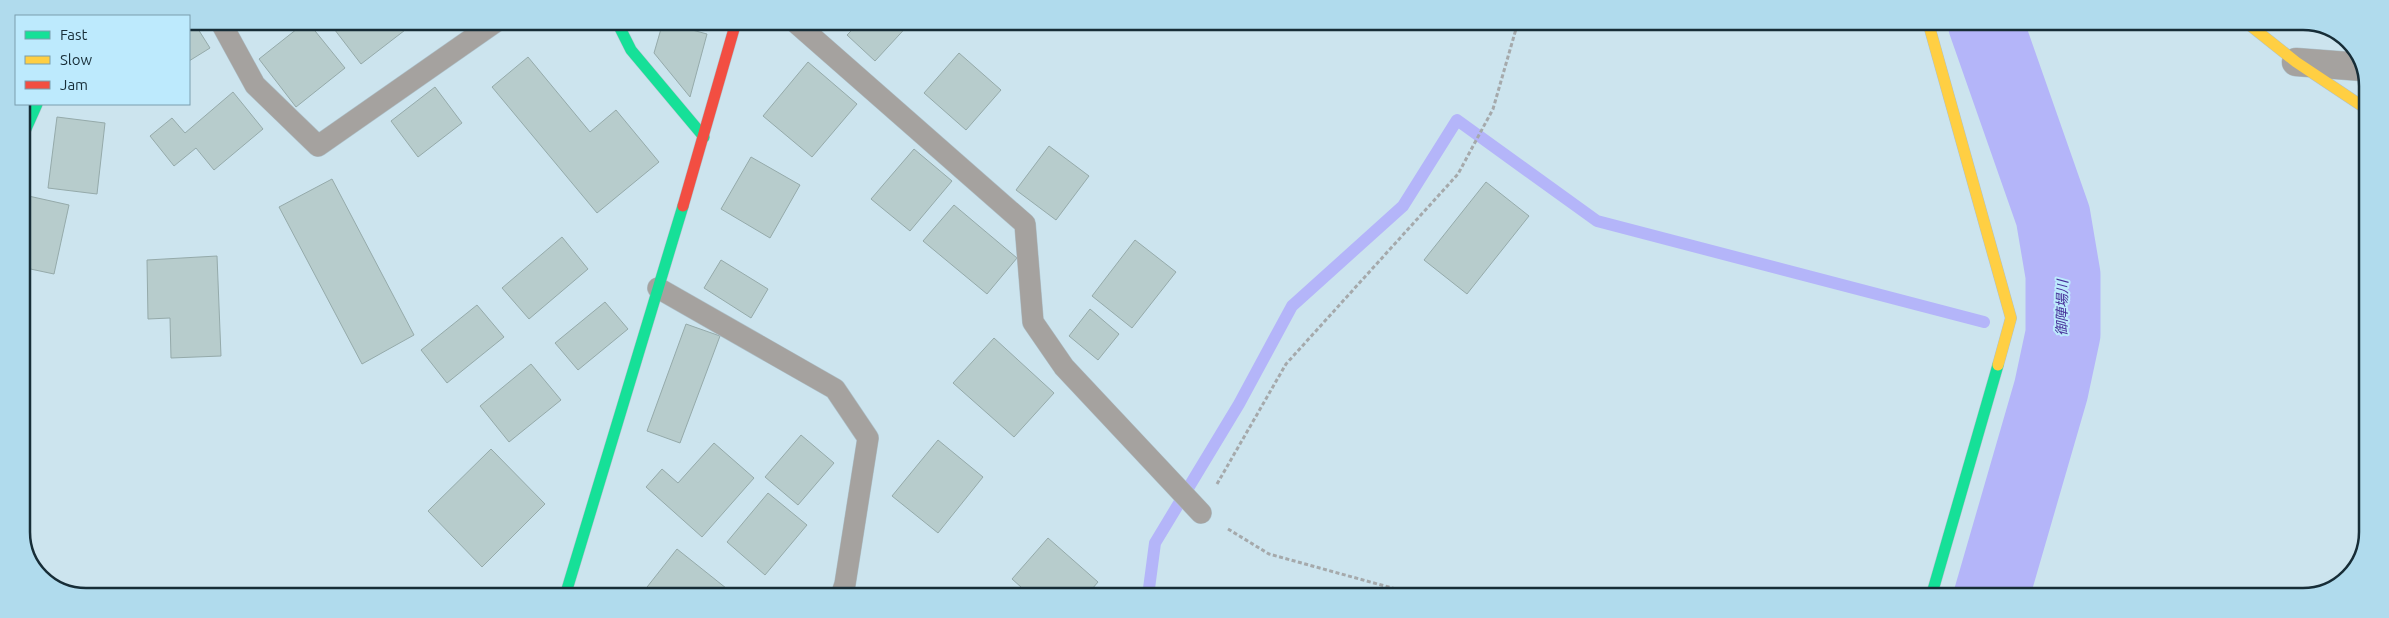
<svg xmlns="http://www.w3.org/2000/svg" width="2389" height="618" font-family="Ubuntu,'Noto Sans JP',sans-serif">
<rect width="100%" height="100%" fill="#cce4ee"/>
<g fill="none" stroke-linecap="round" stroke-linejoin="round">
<!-- stream -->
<g stroke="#b4b5f9" stroke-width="12">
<path d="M2033,329l30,5"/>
<path d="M1148,596l7,-53 84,-139 53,-98 111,-100 54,-86 140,101 387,101"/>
</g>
<!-- river -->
<path stroke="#b4b5f9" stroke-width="75" d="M1985,22l68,194 10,59v59l-12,56 -60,207"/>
</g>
<!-- building -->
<g fill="#b7cccc" stroke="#95aaaa">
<path d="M189,21h4l17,27 -21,13z"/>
<path d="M307,21l38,47 -49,39 -37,-48z"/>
<path d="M328,21h76l5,6 -48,37z"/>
<path d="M663,22l44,12 -17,63 -36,-44z"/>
<path d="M860,22h51l-36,39 -28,-26z"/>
<path d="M959,53l42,37 -35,40 -42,-37z"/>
<path d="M528,57l62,75 26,-22 43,52 -62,51 -105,-126z"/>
<path d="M808,62l49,42 -45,53 -49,-41z"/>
<path d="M435,87l27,36 -44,34 -27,-36z"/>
<path d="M233,92l30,37 -49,41 -18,-22 -22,18 -24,-30 22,-18 13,15z"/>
<path d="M57,117l48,6 -8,71 -49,-6z"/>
<path d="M1049,146l40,30 -33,44 -40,-30z"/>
<path d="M914,149l38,32 -42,50 -39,-32z"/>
<path d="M751,157l49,28 -30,53 -49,-29z"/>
<path d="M332,179l82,156 -52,29 -83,-157z"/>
<path d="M1486,182l43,34 -62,78 -43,-34z"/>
<path d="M24,195l45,10 -15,69 -33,-7v-61z"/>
<path d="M954,205l63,53 -30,36 -64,-53z"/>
<path d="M562,237l26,32 -59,50 -27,-31z"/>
<path d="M1135,240l41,32 -44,56 -40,-32z"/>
<path d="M217,256l4,100 -50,2 -1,-40 -22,1 -1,-59z"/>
<path d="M721,260l47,29 -17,29 -47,-30z"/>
<path d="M605,302l23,27 -50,41 -23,-27z"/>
<path d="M477,305l27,32 -57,46 -26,-33z"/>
<path d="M1090,309l29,25 -21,26 -29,-24z"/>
<path d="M686,324l34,12 -40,107 -33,-12z"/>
<path d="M994,338l60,55 -40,44 -61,-54z"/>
<path d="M531,364l30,36 -52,42 -29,-36z"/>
<path d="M801,435l33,28 -36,42 -33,-28z"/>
<path d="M938,440l45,37 -45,56 -46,-37z"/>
<path d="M714,443l40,35 -52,59 -56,-50 16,-18 16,14z"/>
<path d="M491,449l54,55 -63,63 -54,-56z"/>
<path d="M768,493l39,32 -42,50 -38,-33z"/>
<path d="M1048,538l50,44 -12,14h-55l-19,-17z"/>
<path d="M677,549l59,47h-96z"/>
</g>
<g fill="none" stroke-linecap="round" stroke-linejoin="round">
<defs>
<g id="lane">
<path d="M220,21l35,64 63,61 179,-125"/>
<path d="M795,22l230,202 8,98 31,45 137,146"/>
<path d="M658,288l177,101 33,49 -23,146 -4,12"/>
</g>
<path id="street" d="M2296,62l66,5"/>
<g id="fast">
<path d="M617,22l14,28 73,87"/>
<path d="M21,140l16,-36"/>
<path d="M565,596l118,-390"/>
<path d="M1931,597l67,-232"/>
</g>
<g id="slow">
<path d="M1928,22l83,296 -13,47"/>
<path d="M2247,23l49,39 72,48"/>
</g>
<path id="jam" d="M683,206l53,-184"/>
</defs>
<!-- lane casing -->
<use href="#lane" stroke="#aec2cb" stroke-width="22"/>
<!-- street casing -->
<use href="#street" stroke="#aec2cb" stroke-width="29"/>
<!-- fast casing -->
<use href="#fast" stroke="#aec2cb" stroke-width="12"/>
<!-- slow casing -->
<use href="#slow" stroke="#aec2cb" stroke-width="12"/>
<!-- jam casing -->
<use href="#jam" stroke="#aec2cb" stroke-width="12"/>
<!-- path -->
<g stroke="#a5a9ab" stroke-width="3" stroke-dasharray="4 2.5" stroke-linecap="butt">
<path d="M1217,484l69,-120 172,-190 35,-65 25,-87"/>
<path d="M1228,529l41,25 152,42"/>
</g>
<!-- lane -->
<use href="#lane" stroke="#a5a29f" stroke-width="21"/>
<!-- street -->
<use href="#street" stroke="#a5a29f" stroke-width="28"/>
<!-- fast -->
<use href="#fast" stroke="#16e098" stroke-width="11"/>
<!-- slow -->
<use href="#slow" stroke="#ffcf43" stroke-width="11"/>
<!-- jam -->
<use href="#jam" stroke="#f24e42" stroke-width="11"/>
</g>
<g text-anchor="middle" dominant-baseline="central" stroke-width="4" stroke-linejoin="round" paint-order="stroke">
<!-- water labels -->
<g font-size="14" font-style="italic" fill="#47319a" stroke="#bdeafd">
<text transform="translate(2062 308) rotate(-89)">御陣場川</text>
</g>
</g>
<!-- crop -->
<path d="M0 0H2389V618H0ZM86 30H2303A56 56 0 0 1 2359 86V532A56 56 0 0 1 2303 588H86A56 56 0 0 1 30 532V86A56 56 0 0 1 86 30Z" fill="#b0dbed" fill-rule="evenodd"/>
<path fill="none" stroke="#172d37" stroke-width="2.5" d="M86 30H2303A56 56 0 0 1 2359 86V532A56 56 0 0 1 2303 588H86A56 56 0 0 1 30 532V86A56 56 0 0 1 86 30Z"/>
<!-- legend -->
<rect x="15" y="15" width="175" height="90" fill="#bdeafd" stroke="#7b9eae"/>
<rect x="25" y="31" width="25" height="8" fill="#16e098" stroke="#7b9eae"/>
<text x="60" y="40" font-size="15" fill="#172d37">Fast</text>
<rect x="25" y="56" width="25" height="8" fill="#ffcf43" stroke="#7b9eae"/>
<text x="60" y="65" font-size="15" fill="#172d37">Slow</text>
<rect x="25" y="81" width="25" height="8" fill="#f24e42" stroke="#7b9eae"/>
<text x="60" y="90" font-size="15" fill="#172d37">Jam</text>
</svg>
